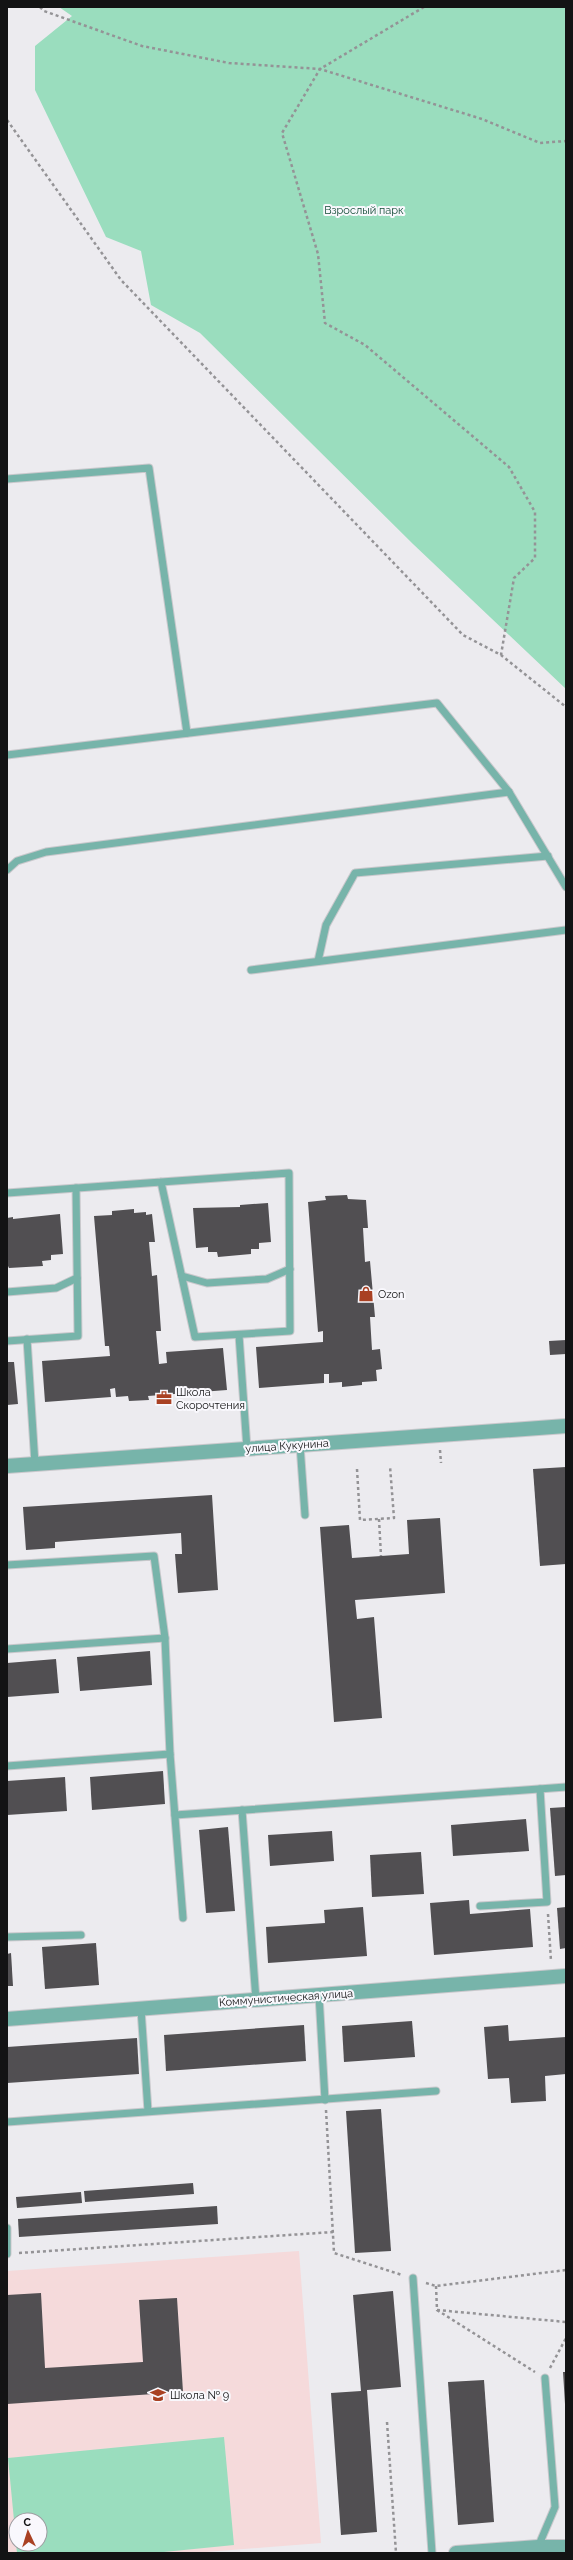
<svg xmlns="http://www.w3.org/2000/svg" width="573" height="2560" font-family="Raleway,sans-serif">
<rect width="100%" height="100%" fill="#ecebef"/>
<!-- education -->
<path fill="#f5dadb" fill-rule="evenodd" d="M299,2251l22,292 -127,10h-186l-1,-282zM16,2520h24v24h-24z"/>
<!-- green -->
<g fill="#9addbe">
<path d="M59,7h507v682l-153,-145 -213,-211 -49,-28 -10,-54 -35,-14 -71,-147v-44l37,-30z"/>
<path d="M224,2437l10,108 -80,8h-137l-1,-9h24v-24h-24v21l-8,-83z"/>
</g>
<!-- building -->
<g fill="#514f52">
<path d="M347,1195l1,4 18,1 2,28h-5l2,34 5,-1 5,56h-5l2,33 8,-1 2,20 -6,1 1,11 -15,1v3l-20,2v-5l-13,1v-9h-5v9l-65,5 -3,-41 67,-5v-11l-5,1 -10,-130 18,-2 -1,-4z"/>
<path d="M268,1203l3,39 -12,1v6h-8v5l-33,3 -1,-5h-9v-5l-12,1 -3,-40 47,-1v-2z"/>
<path d="M134,1209v4l12,-1v3l6,-1 3,28h-6l3,34 5,-1 4,56h-5l3,33 8,-1 -1,-11 57,-4 4,42 -79,6 1,4 -20,1 -1,-5 -12,1 -1,-9 -5,1 1,8 -66,5 -3,-41 68,-5 -1,-10h-4l-11,-130 18,-1v-4z"/>
<path d="M60,1214l3,40 -12,1v5l-9,1 1,5 -34,2 -2,-4v-46l6,-1v2z"/>
<path d="M566,1340v14l-16,1 -1,-14z"/>
<path d="M7,1362h7l4,42 -11,1z"/>
<path d="M566,1467v97l-26,2 -7,-97z"/>
<path d="M212,1495l6,95 -40,3 -3,-39h7l-1,-21 -126,9v6l-29,2 -3,-43z"/>
<path d="M440,1518l5,75 -90,7 2,19 17,-2 8,101 -48,4 -14,-195 29,-2 3,33 29,-2 28,-2 -2,-34z"/>
<path d="M150,1651l2,34 -72,6 -3,-34z"/>
<path d="M56,1659l3,34 -52,4v-34z"/>
<path d="M163,1771l2,33 -73,6 -2,-33z"/>
<path d="M65,1777l2,34 -60,4v-34z"/>
<path d="M566,1807v68l-11,1 -5,-68z"/>
<path d="M526,1819l3,32 -76,5 -2,-31z"/>
<path d="M228,1827l7,84 -29,2 -7,-83z"/>
<path d="M332,1831l2,30 -64,5 -2,-31z"/>
<path d="M421,1852l3,42 -52,3 -2,-42z"/>
<path d="M469,1900l1,14 60,-5 3,38 -99,8 -4,-52z"/>
<path d="M363,1907l4,49 -99,7 -2,-36 59,-4 -1,-13z"/>
<path d="M566,1907v41l-6,1 -3,-41z"/>
<path d="M96,1943l3,42 -54,4 -3,-42z"/>
<path d="M11,1953l2,33h-6v-32z"/>
<path d="M412,2021l3,36 -71,5 -2,-36z"/>
<path d="M304,2025l2,36 -140,10 -2,-36z"/>
<path d="M508,2025l1,16 57,-4v37l-21,2 1,25 -35,2 -2,-25 -21,1 -4,-52z"/>
<path d="M137,2038l2,36 -132,9v-36z"/>
<path d="M381,2109l10,142 -36,2 -9,-142z"/>
<path d="M193,2183l1,11 -109,8 -1,-11z"/>
<path d="M81,2192l1,11 -65,5 -1,-11z"/>
<path d="M217,2206l1,18 -199,13 -1,-18z"/>
<path d="M393,2291l8,96 -34,3 10,142 -36,3 -10,-142 30,-2 -8,-96z"/>
<path d="M41,2293l4,75 98,-6 -4,-62 38,-2 6,94 -176,12v-109z"/>
<path d="M563,2372h3v32h-1z"/>
<path d="M484,2380l10,142 -36,3 -10,-143z"/>
</g>
<g fill="none" stroke-linecap="round" stroke-linejoin="round">
<defs>
<g id="service">
<path d="M7,479l142,-11 38,265"/>
<path d="M7,755l430,-52 72,89 57,95"/>
<path d="M7,870l10,-9 29,-9 463,-60"/>
<path d="M318,961l8,-36 29,-52 193,-17"/>
<path d="M251,970l315,-40"/>
<path d="M7,1193l282,-20 1,158 -95,6 -34,-155"/>
<path d="M182,1276l25,7 60,-4 23,-10"/>
<path d="M7,1292l49,-4 21,-10"/>
<path d="M239,1335l8,114"/>
<path d="M27,1339l8,125"/>
<path d="M7,1341l71,-5 -2,-148"/>
<path d="M300,1445l5,70"/>
<path d="M7,1565l147,-9 11,82 5,116 13,164"/>
<path d="M7,1649l158,-11"/>
<path d="M7,1766l163,-12"/>
<path d="M242,1810l14,190"/>
<path d="M175,1815l391,-28"/>
<path d="M480,1906l67,-4 -7,-113"/>
<path d="M7,1937l74,-2"/>
<path d="M319,1995l6,105"/>
<path d="M141,2009l7,102"/>
<path d="M7,2122l429,-31"/>
<path d="M7,2228v26"/>
<path d="M413,2278l19,275"/>
<path d="M538,2547l17,-40 -10,-129"/>
</g>
<g id="minor">
<path d="M7,1466l559,-40"/>
<path d="M7,2019l559,-43"/>
<path d="M456,2553l82,-6h28"/>
</g>
</defs>
<!-- service casing -->
<use href="#service" stroke="#c9c8cc" stroke-width="9"/>
<!-- minor casing -->
<use href="#minor" stroke="#c9c8cc" stroke-width="16"/>
<!-- path -->
<g stroke="#949396" stroke-width="2.5" stroke-dasharray="3 3" stroke-linecap="butt">
<path d="M40,7l4,4 98,35 87,17 91,6 162,50 58,24 26,-2"/>
<path d="M424,7l-104,62 -38,64 36,121 7,69 40,22 144,122 26,45v46l-21,20 -13,77"/>
<path d="M7,120l114,160 342,355 38,20 65,52"/>
<path d="M440,1450l1,13"/>
<path d="M357,1469l3,51 34,-2 -4,-52"/>
<path d="M379,1519l2,37"/>
<path d="M548,1914l3,47"/>
<path d="M326,2110l8,143 68,22"/>
<path d="M19,2253l314,-21"/>
<path d="M426,2283l10,3 130,-16"/>
<path d="M436,2286l1,24 129,12"/>
<path d="M437,2310l98,62"/>
<path d="M550,2368l16,-30"/>
<path d="M387,2422l9,131"/>
</g>
<!-- service -->
<use href="#service" stroke="#77b4aa" stroke-width="7"/>
<!-- minor -->
<use href="#minor" stroke="#77b4aa" stroke-width="14"/>
</g>
<!-- icons -->
<defs>
<symbol id="shop-bare" viewBox="-9 -9 18 18"><path d="M-5-2.5h2.3a2.7 3.5 0 0 1 5.4 0H5L5.5 6h-11ZM-1.5-2.5h3a1.5 2.3 0 0 0-3 0Z" fill="#a94123" stroke="#f9f8fd" stroke-width="2.5" paint-order="stroke"/></symbol>
<symbol id="office-bare" viewBox="-9 -9 18 18"><path d="M-6-3h4V-5.5h4V-3h4V5H-6ZM-1-4.5V-3h2v-1.5ZM-6 0V1H6V0Z" fill="#a94123" stroke="#f9f8fd" stroke-width="2.5" paint-order="stroke"/></symbol>
<symbol id="school-bare" viewBox="-9 -9 18 18"><path d="M0-5L7-2L0 1L-7-2ZM-4 1L0 2.5L4 1V4Q0 6-4 4Z" fill="#a94123" stroke="#f9f8fd" stroke-width="2.5" paint-order="stroke"/></symbol>
</defs>
<g fill-rule="evenodd">
<use href="#shop-bare" x="355" y="1283" width="22" height="22"/>
<use href="#office-bare" x="153" y="1387" width="22" height="22"/>
<use href="#school-bare" x="147" y="2384" width="22" height="22"/>
</g>
<g text-anchor="middle" dominant-baseline="central" stroke-width="4" stroke-linejoin="round" paint-order="stroke">
<!-- park labels -->
<g font-size="11" fill="#114a35" stroke="#f9f8fd">
<text x="364" y="210">Взрослый парк</text>
</g>
<!-- poi labels -->
<g font-size="11" fill="#131314" stroke="#f9f8fd" text-anchor="start">
<text x="378" y="1294">Ozon</text>
<text x="176" y="1392">Школа<tspan x="176" dy="13">Скорочтения</tspan></text>
<text x="170" y="2395">Школа № 9</text>
</g>
<!-- street labels -->
<g font-size="11" fill="#131314" stroke="#f9f8fd">
<text transform="translate(287 1446) rotate(-4)">улица Кукунина</text>
<text transform="translate(286 1998) rotate(-4)">Коммунистическая улица</text>
</g>
</g>
<!-- border -->
<rect width="573" height="2560" fill="none" stroke="#131314" stroke-width="16"/>
<!-- north arrow -->
<g transform="translate(28 2532) rotate(356)"><circle r="19" fill="#f9f8fd" stroke="#9d9ca0"/>
<path d="M0-3L7 15L0 10L-7 15Z" fill="#a94123"/>
<text y="-6" font-size="11" font-weight="bold" text-anchor="middle" fill="#131314">С</text>
</g>
</svg>
